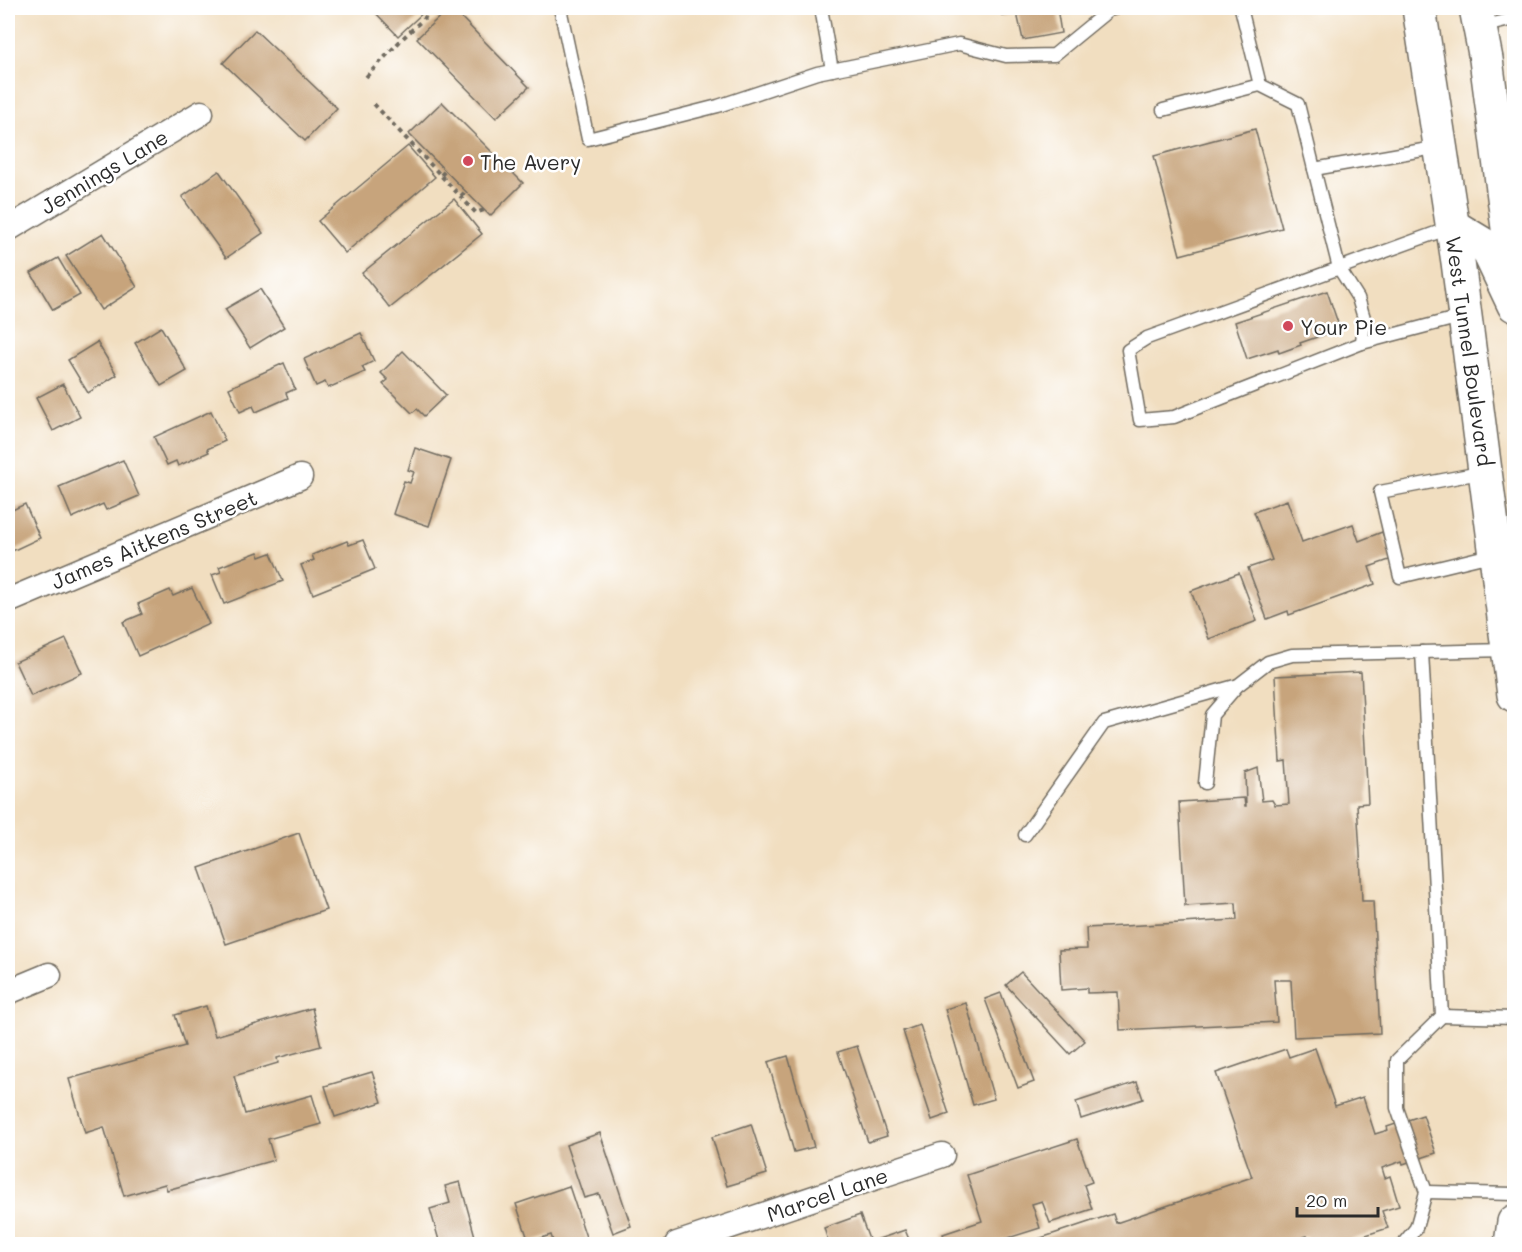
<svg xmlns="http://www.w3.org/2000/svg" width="1522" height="1252" font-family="Mali,sans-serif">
<rect width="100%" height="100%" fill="#fff"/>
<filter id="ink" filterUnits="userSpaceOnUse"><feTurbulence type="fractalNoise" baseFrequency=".0167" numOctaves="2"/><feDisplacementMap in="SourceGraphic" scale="12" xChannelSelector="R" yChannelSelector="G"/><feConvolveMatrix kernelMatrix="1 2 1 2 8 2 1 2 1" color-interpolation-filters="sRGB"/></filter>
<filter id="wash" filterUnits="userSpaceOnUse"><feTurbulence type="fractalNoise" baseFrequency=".008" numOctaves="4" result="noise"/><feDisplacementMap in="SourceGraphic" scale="24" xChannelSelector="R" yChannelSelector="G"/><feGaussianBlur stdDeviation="1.35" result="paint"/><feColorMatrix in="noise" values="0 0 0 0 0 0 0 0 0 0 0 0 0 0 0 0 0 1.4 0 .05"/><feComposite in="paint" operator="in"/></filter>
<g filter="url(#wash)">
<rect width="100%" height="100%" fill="#f1dec0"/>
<g id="blocks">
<!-- building -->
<g fill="#c7a47c">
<path d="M371,8h57l-30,28z"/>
<path d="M449,8h3l77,79 -33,31 -79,-80z"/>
<path d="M1000,8h57l4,25 -38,7 -6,-27 -15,3z"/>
<path d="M255,30l82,78 -32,33 -82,-78z"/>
<path d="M442,102l81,81 -33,33 -81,-82z"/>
<path d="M1255,129l27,99 -102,27 -26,-99z"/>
<path d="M408,146l27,31 -90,76 -27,-32z"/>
<path d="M219,171l44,62 -37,25 -44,-61z"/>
<path d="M454,199l28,35 -92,74 -28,-35z"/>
<path d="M103,233l34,54 -36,23 -35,-54z"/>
<path d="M58,258l22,37 -27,15 -22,-37z"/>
<path d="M260,289l24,38 -34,21 -25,-39z"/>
<path d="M1327,291l13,38 -40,14 1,2 -22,8 -1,-4 -31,10 -12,-37z"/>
<path d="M161,327l26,44 -26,15 -26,-43z"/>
<path d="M361,333l13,28 -12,6 3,5 -37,16 -3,-6 -9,4 -12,-27z"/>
<path d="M97,342l20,33 -29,18 -20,-33z"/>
<path d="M403,351l43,44 -22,21 -7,-7 -5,4 -29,-29 5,-4 -7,-7z"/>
<path d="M284,363l11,26 -9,4 2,5 -32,14 -3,-6 -13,6 -11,-24z"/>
<path d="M63,384l17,33 -27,14 -17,-33z"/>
<path d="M211,411l14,30 -18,8 2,3 -31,14 -2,-5 -9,4 -13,-28z"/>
<path d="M415,448l36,12 -22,66 -36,-12 11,-33 6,2 4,-11 -6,-2z"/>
<path d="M123,460l16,36 -33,14 -3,-6 -31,14 -13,-31z"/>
<path d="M1287,500l15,42 51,-18 6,17 23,-9 10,27 -23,8 6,17 -86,31 -1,-4 -21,8 -19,-51 24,-8 -18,-48z"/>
<path d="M25,504l15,34 -32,15v-41z"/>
<path d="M363,540l12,29 -62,25 -12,-29 13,-5 -2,-5 35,-14 2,4z"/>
<path d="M258,552l2,5 11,-4 12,28 -59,23 -12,-29 9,-3 -2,-5z"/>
<path d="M1239,573l18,48 -48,18 -18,-48z"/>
<path d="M192,588l17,36 -71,32 -15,-34 19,-8 -4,-10 32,-14 3,6z"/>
<path d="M66,639l16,34 -51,23 -16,-34z"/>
<path d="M1361,672l7,131 -11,1 3,49 2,48h11l7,132 -86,4 -3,-57h-17l3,42 -157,8 -2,-38 -31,1v-5l-26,2 -2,-40 28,-1 -1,-21 151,-8 -1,-17 -51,3 -6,-104 65,-4 1,8h1l-1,-33 13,-5 4,33 10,-1 3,5 14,-1 -3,-44 -6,1 -5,-85z"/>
<path d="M299,833l27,77 -100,34 -27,-76z"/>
<path d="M1021,972l64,69 -15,13 -64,-69z"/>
<path d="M1001,993l33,89 -16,6 -33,-89z"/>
<path d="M966,1003l28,96 -21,6 -28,-96z"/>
<path d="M206,1006l9,30 97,-28 9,38 -44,12 1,5 -44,13 11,38 67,-19 9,29 -53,15 6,21 -107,30 -2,-6 -41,12 -20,-69 -19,6 -16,-54 116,-33 -10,-31z"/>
<path d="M920,1025l29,89 -17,6 -29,-89z"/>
<path d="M857,1046l30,90 -19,6 -30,-90z"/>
<path d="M1315,1048l20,58 28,-9 12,37 13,-4 -1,-3 36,-12 13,38 -33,11 -1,-3 -20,7 3,10 5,-2 9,30 -17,5 6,17 -50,16h-12l-3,-6 -14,4 -2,-6 -27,8h-257l90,-30 3,9 136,-46 -36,-104 70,-24 3,8z"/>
<path d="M788,1056l26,91 -20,5 -26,-90z"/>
<path d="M372,1072l10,30 -47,15 -10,-31z"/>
<path d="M1137,1082l6,17 -62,20 -5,-17z"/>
<path d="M751,1124l16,50 -40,12 -15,-49z"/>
<path d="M600,1133l31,93 -18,7 -14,-39 -15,4 -18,-53z"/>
<path d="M1077,1139l15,43 -8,3 8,24 -42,14 -8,-22 -10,3 8,24 -51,16h-43l-3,-10 39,-13 -15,-46z"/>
<path d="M460,1182l16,58 -17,4h-19l-10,-35 20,-6 -5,-17z"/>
<path d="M569,1186l18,54 -15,4h-18l-3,-9 -22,7 -13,-38z"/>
<path d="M860,1215l10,27 35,-12 6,14h-82l-5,-16z"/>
</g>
</g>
</g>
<g filter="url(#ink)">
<use href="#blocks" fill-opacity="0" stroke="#706a5f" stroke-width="1.5"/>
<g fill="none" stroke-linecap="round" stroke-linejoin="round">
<defs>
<g id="lane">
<path d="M560,8l28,131 130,-33 99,-33 142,-29 47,12 48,-1 55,-45 8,-2"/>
<path d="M821,8l11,62"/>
<path d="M1241,8l19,77"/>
<path d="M1481,27l33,-8"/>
<path d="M1163,110l97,-25 38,19 16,65 126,-22"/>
<path d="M1314,169l25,99 19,30 6,20 -2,25"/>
<path d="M1452,227l-305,111 -19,12 12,70 34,-3 188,-74 102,-27"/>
<path d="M1485,472l-105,20 20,85 95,-23"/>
<path d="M1205,783l7,-68 25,-29 31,-24 24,-7 215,-5"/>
<path d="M1025,835l79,-112 131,-37"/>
<path d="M1442,1016l72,2"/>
<path d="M1426,1192l88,2"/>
<path d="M1403,1244l13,-16 10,-36 -29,-84v-48l45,-44 -20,-364"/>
</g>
<g id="street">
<path d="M8,229l193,-116"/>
<path d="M8,601l292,-124"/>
<path d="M8,992l41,-17"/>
<path d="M677,1244l265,-89"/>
</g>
<g id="secondary">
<path d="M1419,8l39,254 56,433"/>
<path d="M1476,8l10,51 28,215"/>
<path d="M1453,226l33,20 28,59"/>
<path d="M1511,1244l3,-22"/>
</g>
</defs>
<!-- lane casing -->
<use href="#lane" stroke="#706a5f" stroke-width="15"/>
<!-- street casing -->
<use href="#street" stroke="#706a5f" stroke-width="27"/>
<!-- secondary casing -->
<use href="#secondary" stroke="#706a5f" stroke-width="36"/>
<!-- path -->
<g stroke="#706a5f" stroke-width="4" stroke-dasharray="4.5 4.5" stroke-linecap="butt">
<path d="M366,77l35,-37 34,-32"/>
<path d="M374,104l102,109 8,-3"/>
<path d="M441,175l4,-4"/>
<path d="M461,196l5,-5"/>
</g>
<!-- lane -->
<use href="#lane" stroke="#fff" stroke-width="12"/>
<!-- street -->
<use href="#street" stroke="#fff" stroke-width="24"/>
<!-- secondary -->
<use href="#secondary" stroke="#fff" stroke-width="33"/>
</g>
</g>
<!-- markers -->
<g fill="#d1495b" stroke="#fff" stroke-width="2">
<circle cx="468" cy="161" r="6"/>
<circle cx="1288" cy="326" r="6"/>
</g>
<g text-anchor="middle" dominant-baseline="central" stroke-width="5" stroke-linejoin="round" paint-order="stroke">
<!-- poi labels -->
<g font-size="21" fill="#2b2b2b" stroke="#fff" text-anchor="start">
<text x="480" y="161">The Avery</text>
<text x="1300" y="326">Your Pie</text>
</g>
<!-- street labels -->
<g font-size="21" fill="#2b2b2b" stroke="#fff">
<text transform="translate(104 171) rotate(-31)">Jennings Lane</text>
<text transform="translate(1470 351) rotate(82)">West Tunnel Boulevard</text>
<text transform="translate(154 539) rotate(-23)">James Aitkens Street</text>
<text transform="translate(827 1194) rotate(-19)">Marcel Lane</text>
</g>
</g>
<!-- margin -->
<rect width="1522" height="1252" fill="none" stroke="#fff" stroke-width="30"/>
<!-- scale -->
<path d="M1297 1207v9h81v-9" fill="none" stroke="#2b2b2b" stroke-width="3"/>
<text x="1306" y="1207" font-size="18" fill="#2b2b2b" stroke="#ffffff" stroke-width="4.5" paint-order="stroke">20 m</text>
</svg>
